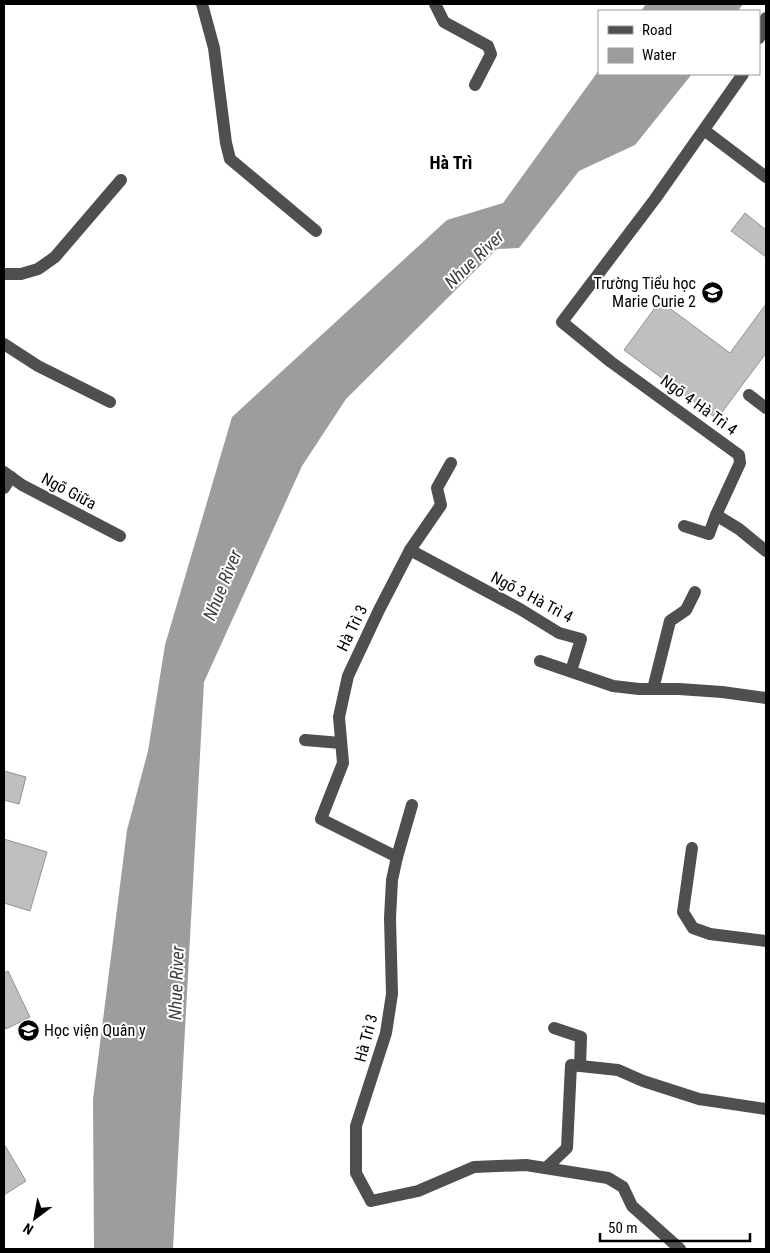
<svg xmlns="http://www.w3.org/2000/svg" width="770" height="1253" font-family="'Roboto Condensed',sans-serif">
<rect width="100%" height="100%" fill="#fff"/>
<!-- water -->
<g fill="#9d9d9d">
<path d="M646,4h97l-5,7h-97z"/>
<path d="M599,70v4h93l-57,71 -56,26 -60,77 -22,1 -151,150 -44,67 -98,216 -31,567h-79l-1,-150 34,-269 21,-79 17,-106 67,-228 215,-197 56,-17z"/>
</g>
<!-- building -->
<g fill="#bfbfbf" stroke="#939393">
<path d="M745,213l21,17v27l-35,-26z"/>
<path d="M660,301l70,52 36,-49v49l-49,66 -93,-69z"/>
<path d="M4,771l22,6 -7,27 -15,-4z"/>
<path d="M4,839l43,13 -17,59 -26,-8z"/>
<path d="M8,971l22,46 -24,12 -2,-5v-51z"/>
<path d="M4,1144l22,37 -22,14z"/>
</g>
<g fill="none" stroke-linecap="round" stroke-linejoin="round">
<!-- minor -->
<g stroke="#4f4f4f" stroke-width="12">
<path d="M202,4l12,44 12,95 4,16 86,72"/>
<path d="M435,4l9,18 44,24 3,8 -16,31"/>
<path d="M759,38l7,-20"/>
<path d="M704,130l62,47"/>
<path d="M4,274h17l17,-5 17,-12 66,-77"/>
<path d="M4,344l34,22 72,36"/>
<path d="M749,395l17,13"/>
<path d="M4,472l18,13 98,51"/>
<path d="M4,488l7,-11"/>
<path d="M716,515l23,14 27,22"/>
<path d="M684,526l25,8 7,-19 24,-52 -1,-8 -128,-93 -49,-40 93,-123 88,-125"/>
<path d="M410,550l110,59 39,24 22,6 -10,32"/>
<path d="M540,661l73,25 26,3h40l43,3 44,6"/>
<path d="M653,689l17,-68 16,-11 9,-18"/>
<path d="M305,740l36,3"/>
<path d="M412,805l-15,52 -5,23 -2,38 2,76 -6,39 -30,93v47l15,28 47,-10 56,-24 52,-2 82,13 15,9 9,19 48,43"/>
<path d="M692,848l-9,64 10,16 17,6 56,7"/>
<path d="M397,857l-76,-38 22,-56 -4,-46 9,-41 31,-66 31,-60 31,-45 -4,-17 14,-25"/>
<path d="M554,1028l27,9 -1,29"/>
<path d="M546,1168l21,-20 4,-83 47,5 25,11 56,18 67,10"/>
</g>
</g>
<!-- icons -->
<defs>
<symbol id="school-disc" viewBox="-11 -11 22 22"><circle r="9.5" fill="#000" stroke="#fff"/><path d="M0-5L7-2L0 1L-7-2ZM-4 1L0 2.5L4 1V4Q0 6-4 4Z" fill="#fff"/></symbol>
<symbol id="university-disc" viewBox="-11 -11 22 22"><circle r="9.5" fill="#000" stroke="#fff"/><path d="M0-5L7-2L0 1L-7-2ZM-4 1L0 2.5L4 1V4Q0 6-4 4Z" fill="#fff"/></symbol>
</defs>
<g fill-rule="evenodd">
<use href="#school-disc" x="700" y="280" width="25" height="25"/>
<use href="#university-disc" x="16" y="1018" width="25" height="25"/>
</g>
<g text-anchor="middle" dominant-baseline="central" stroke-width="4" stroke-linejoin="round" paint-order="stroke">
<!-- poi labels -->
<g font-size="16" fill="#000" stroke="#fff" text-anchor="end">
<text x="696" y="283">Trường Tiểu học<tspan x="696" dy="18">Marie Curie 2</tspan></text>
<text x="44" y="1030" text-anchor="start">Học viện Quân y</text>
</g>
<!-- street labels -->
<g font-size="16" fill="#000" stroke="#fff">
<text transform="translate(699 405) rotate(36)">Ngõ 4 Hà Trì 4</text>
<text transform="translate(69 491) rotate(28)">Ngõ Giữa</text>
<text transform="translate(532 597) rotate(28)">Ngõ 3 Hà Trì 4</text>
<text transform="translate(352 628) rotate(-64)">Hà Trì 3</text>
<text transform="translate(366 1038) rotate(-75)">Hà Trì 3</text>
</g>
<!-- neighbourhood labels -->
<g font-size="18" font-weight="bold" fill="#000" stroke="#fff">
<text x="451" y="162">Hà Trì</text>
</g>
<!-- water labels -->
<g font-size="18" font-style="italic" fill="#3e3e3e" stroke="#fff">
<text transform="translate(474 259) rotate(-44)">Nhue River</text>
<text transform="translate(222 585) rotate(-68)">Nhue River</text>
<text transform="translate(176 983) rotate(-88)">Nhue River</text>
</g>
</g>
<!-- border -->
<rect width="770" height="1253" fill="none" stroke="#000000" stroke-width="10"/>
<!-- legend -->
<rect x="598" y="10" width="162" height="65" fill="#ffffff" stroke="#999999"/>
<rect x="608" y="26" width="25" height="8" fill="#4f4f4f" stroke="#999999"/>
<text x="642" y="35" font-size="15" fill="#000000">Road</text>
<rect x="608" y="48" width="25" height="15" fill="#9d9d9d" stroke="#999999"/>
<text x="642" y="60" font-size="15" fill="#000000">Water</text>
<!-- north arrow -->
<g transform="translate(35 1218) rotate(212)" stroke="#ffffff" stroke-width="4" paint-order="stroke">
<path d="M0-4L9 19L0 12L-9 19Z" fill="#000000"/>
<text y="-8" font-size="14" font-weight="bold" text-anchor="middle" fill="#000000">N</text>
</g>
<!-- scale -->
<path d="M600 1233v8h150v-8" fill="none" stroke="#000000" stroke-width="2.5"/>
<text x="608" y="1233" font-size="15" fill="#000000" stroke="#ffffff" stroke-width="4" paint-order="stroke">50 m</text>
</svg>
